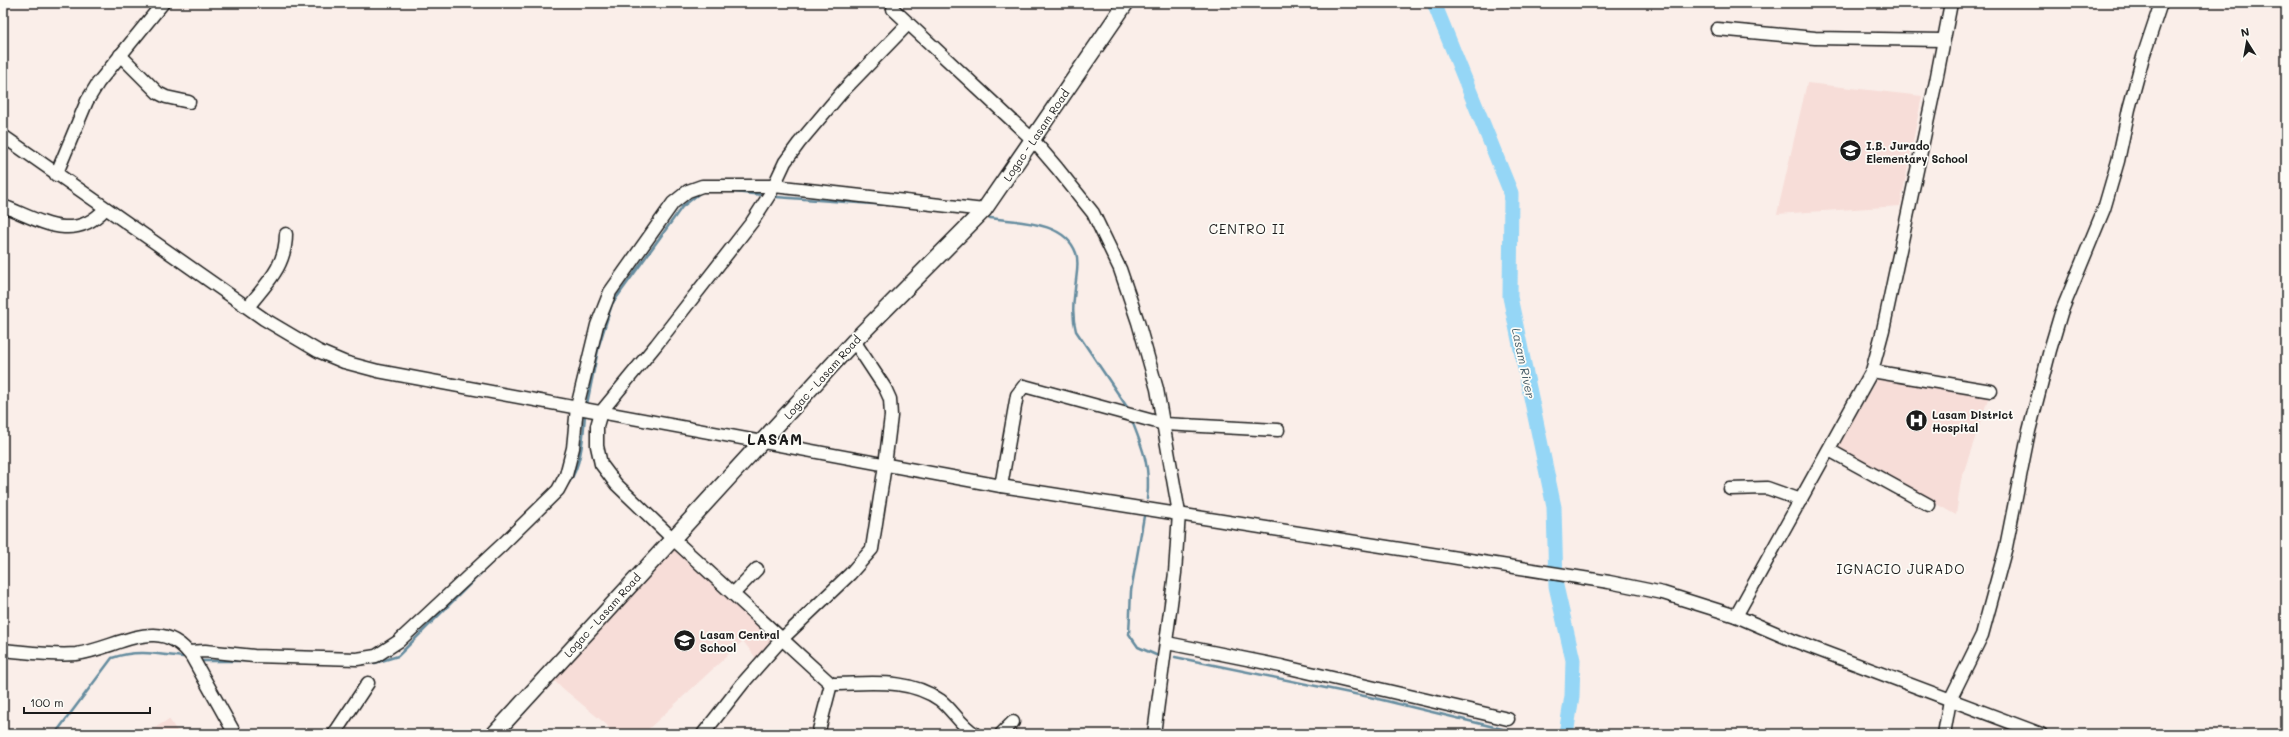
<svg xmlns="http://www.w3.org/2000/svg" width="2289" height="737" font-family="Mali,sans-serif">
<rect width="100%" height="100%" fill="#faeee9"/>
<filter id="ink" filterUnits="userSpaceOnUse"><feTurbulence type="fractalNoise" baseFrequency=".025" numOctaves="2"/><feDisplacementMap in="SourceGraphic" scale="8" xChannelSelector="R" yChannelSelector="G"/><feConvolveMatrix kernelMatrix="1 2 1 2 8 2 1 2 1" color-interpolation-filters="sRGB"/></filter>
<g filter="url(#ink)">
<!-- built -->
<g fill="#f7ddd8">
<path d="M1807,83l115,13 -22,110 -123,8z"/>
<path d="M1878,377l112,16 -29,87 -5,35 -120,-67z"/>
<path d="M674,546l106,93 -21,23 -16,-21 -100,93h-32l-4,-9 -53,-44z"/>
<path d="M169,719l10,15h-34z"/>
</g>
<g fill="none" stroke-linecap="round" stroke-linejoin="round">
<!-- stream -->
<g stroke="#658c9f" stroke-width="2.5">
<path d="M734,192l29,3"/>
<path d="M776,197l111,8"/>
<path d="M990,218c28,4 75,3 86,35 3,8 1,19 0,27 -2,18 -5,34 0,51l51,76"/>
<path d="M587,404l12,-59 13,-41 70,-97 19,-15"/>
<path d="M1132,421c11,28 19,47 15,78"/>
<path d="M568,484c14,-19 15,-47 17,-69"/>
<path d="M1144,516l-13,75 -2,43 9,13 18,8"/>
<path d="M1175,657l199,41 149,36"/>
<path d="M199,661h49"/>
<path d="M367,663h8l23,-7 94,-94"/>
<path d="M55,734l57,-76c24,-9 47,-4 71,-1"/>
</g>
<!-- river -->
<path stroke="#95d6f6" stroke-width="15" d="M1434,3l77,190 -1,104 44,210 2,79 17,74 -1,36 -6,38"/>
<defs>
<g id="minor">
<path d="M893,9l140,131 24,28 36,45 27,56 18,53 19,67 22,124 -4,60 -21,161"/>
<path d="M1717,29l98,9 128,2"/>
<path d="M120,55l38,38 8,4 23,5"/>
<path d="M3,136l261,183 54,32 26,11 34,9 623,115 608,96 54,11 73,23 136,-245 11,-41 53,-249 15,-78"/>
<path d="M56,175l31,-74 11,-18 65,-80"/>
<path d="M3,206c37,14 70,38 102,3"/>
<path d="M248,307c19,-24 38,-41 38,-73"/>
<path d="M1872,371l119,20"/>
<path d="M1829,450l100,55"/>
<path d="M1001,486l16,-91 7,-9 140,38 114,6"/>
<path d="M1730,489l37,-1 34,12"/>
<path d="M733,594l24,-25"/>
<path d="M1736,616l56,24 249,94"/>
<path d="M1167,643l114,23 227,53"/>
<path d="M3,650c24,2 49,6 73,4 41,-5 84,-42 116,3l43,77"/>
<path d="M188,652l17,-1 49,5 103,3 19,-3 23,-15 104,-97 55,-54 8,-15 7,-27 4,-41 20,-82 13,-33 63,-89 15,-12 14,-5h72l210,24"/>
<path d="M831,684c37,0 77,-7 109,16 13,10 20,25 35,34"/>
<path d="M334,734l34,-51"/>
<path d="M703,734l40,-51 39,-44 68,-65 22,-25 13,-84 6,-49 -1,-17 -5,-11 -31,-47"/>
<path d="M818,734l13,-50 -159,-146 -56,-54 -15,-20 -4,-18v-20l4,-14 55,-67 96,-123 18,-28 15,-32 14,-19 43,-51 66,-68"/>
<path d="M1001,734l12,-12"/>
<path d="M1944,734l6,-34 32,-65 24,-88 23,-116 21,-81 11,-37 43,-104 14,-48 11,-52 14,-52 18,-54"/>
</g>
<path id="major" d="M494,734l360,-393 130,-131 142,-207"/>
</defs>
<!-- minor casing -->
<use href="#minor" stroke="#1c1c1c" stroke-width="15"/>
<!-- major casing -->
<use href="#major" stroke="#1c1c1c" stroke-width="18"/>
<!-- minor -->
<use href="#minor" stroke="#fdfcf7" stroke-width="12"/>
<!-- major -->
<use href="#major" stroke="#fdfcf7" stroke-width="15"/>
</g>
</g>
<!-- icons -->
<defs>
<symbol id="school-disc" viewBox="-11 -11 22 22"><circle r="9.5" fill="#1c1c1c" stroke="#fdfcf7"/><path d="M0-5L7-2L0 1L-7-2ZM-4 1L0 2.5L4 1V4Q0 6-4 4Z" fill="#fff"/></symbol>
<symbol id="hospital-disc" viewBox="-11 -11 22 22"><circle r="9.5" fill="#1c1c1c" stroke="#fdfcf7"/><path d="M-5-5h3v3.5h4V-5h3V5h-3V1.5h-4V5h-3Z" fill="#fff"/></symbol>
</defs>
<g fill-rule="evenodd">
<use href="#school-disc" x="1838" y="138" width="25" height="25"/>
<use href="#hospital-disc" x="1904" y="408" width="25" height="25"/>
<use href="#school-disc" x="672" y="628" width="25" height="25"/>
</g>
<g text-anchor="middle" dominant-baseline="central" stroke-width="3.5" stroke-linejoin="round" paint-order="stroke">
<!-- street labels -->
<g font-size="11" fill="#1c1c1c" stroke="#fdfcf7">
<text transform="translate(1036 135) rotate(-56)">Logac - Lasam Road</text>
<text transform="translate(822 377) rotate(-48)">Logac - Lasam Road</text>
<text transform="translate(602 615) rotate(-48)">Logac - Lasam Road</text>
</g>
<!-- poi labels -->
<g font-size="11" font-weight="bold" fill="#1c1c1c" stroke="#fdfcf7" text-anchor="start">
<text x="1866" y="145">I.B. Jurado<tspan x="1866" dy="13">Elementary School</tspan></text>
<text x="1932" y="414">Lasam District<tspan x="1932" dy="13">Hospital</tspan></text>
<text x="700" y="634">Lasam Central<tspan x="700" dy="13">School</tspan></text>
</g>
<!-- water labels -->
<g font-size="12" font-style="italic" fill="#465d68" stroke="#fdfcf7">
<text transform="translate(1524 363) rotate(78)">Lasam River</text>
</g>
<!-- quarter labels -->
<g font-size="13" letter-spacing="1" fill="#1c1c1c" stroke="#fdfcf7">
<text x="1247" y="228">CENTRO II</text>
<text x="1901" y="568">IGNACIO JURADO</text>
</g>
<!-- district labels -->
<g font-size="15" font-weight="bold" letter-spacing="1" fill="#1c1c1c" stroke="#fdfcf7">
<text x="775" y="439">LASAM</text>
</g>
</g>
<!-- margin -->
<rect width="2289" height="737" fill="none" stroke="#fdfcf7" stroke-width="16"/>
<rect x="8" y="8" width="2273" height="721" fill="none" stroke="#1c1c1c" stroke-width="1.5" filter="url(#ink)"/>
<!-- north arrow -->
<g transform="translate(2247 42) rotate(349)" stroke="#fdfcf7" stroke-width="3" paint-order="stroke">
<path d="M0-3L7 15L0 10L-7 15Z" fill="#1c1c1c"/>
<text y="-6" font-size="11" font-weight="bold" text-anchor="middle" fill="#1c1c1c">N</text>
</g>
<!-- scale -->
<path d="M24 707v6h126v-6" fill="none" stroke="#1c1c1c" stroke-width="2"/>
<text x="30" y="707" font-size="12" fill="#1c1c1c" stroke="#fdfcf7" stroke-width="3" paint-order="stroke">100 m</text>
</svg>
